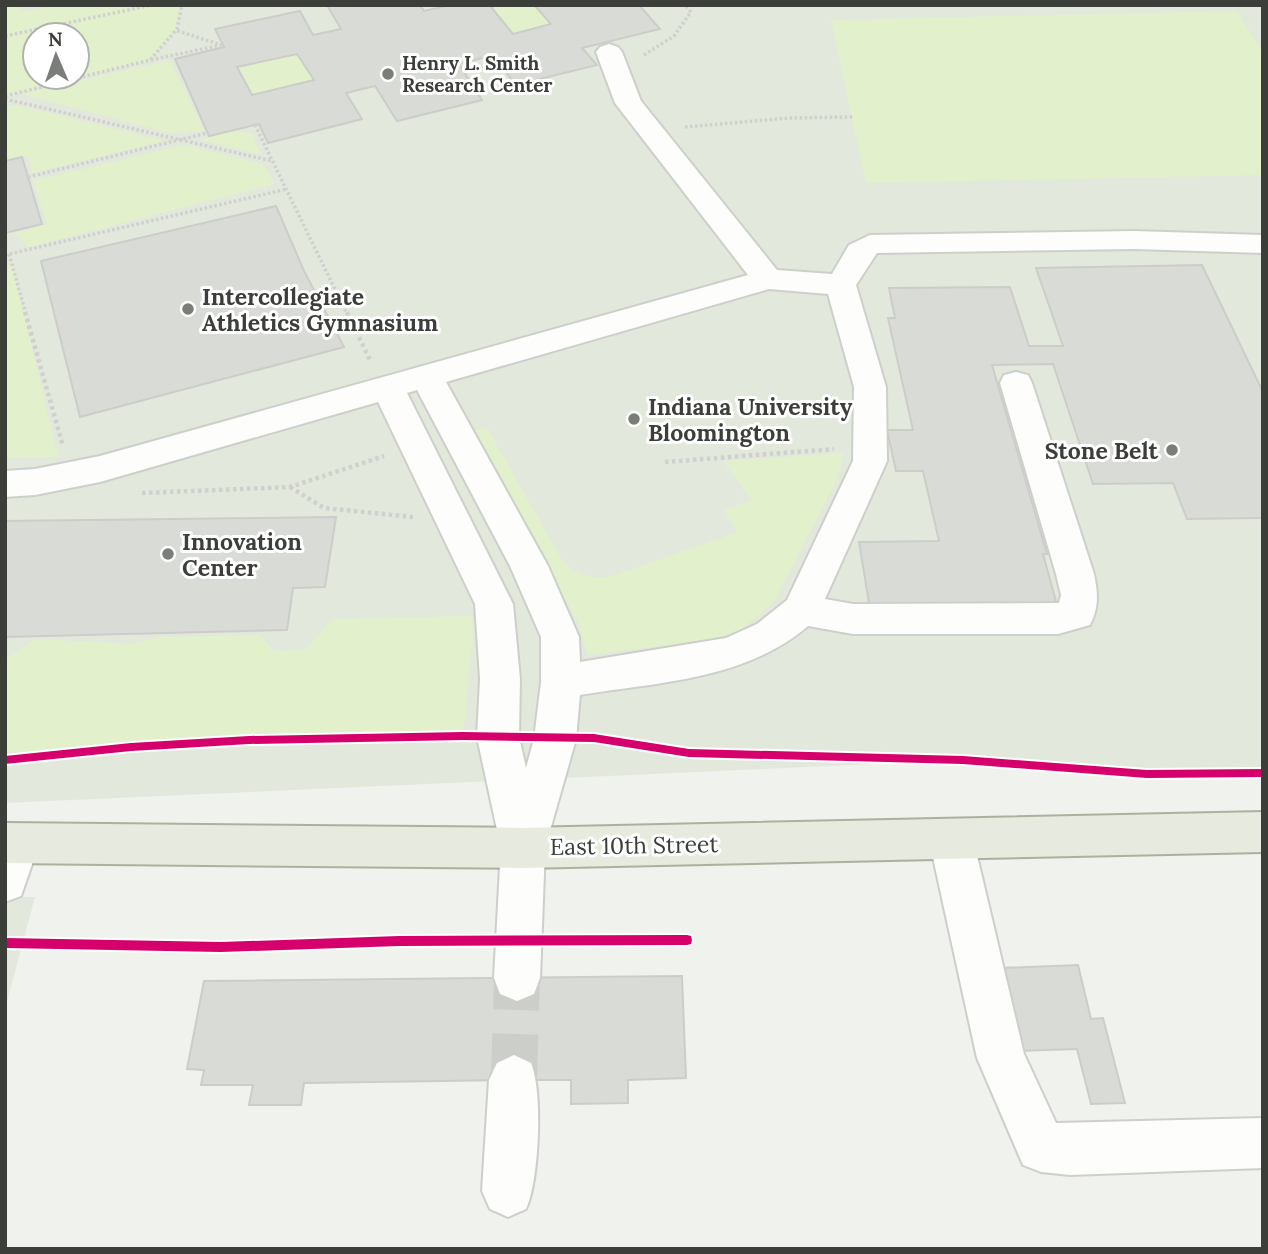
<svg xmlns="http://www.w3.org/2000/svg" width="1268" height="1254" font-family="Lora,serif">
<rect width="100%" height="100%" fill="#f0f2ed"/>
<!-- built -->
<g fill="#e3e8dc" fill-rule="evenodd">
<path d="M5,5h1258v768l-116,1 -184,-14 -958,43zM35,35h42v42h-42z"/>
<path d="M5,897h30l-30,112z"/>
</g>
<!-- green -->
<g fill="#e2f0cc" fill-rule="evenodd">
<path d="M5,5h15l2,7 34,-7h74l-2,5 23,-5h29l-5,25 -25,30 -145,36zM77,35v42h-42v-42z"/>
<path d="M499,5h35l17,19 -38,10 -22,-27z"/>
<path d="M1237,11l26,42v122l-397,8 -35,-163z"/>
<path d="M297,54l17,26 -62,15 -15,-28z"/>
<path d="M170,60l34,71 -34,2 -148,-39z"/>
<path d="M17,105l147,36 -132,32 -4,-17 -23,5v-55z"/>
<path d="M232,131l21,3 7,20 -60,-14z"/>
<path d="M183,145l80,19 11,20 -245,63 -14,-14 32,-9 -14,-43z"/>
<path d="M12,264l46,193 -53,1v-192z"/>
<path d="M487,428l75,132c15,15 27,19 48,17l128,-45 -14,-22 27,-10 -28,-39 120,-8 -6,26 -63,123 -32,27 -26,10 -128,16 -11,-35 -108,-189z"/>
<path d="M471,616l2,14 -10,106 -458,16v-92l29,-21 101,5 25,-7 99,-2 16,16 30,-1 28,-31z"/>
</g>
<!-- building -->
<g fill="#d9dbd7" stroke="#cccdc9" stroke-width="2" fill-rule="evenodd">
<path d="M327,5h93l4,6 27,-6h48l-8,2 22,27 38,-10 -17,-19h105l21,24 -78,19 15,17 -82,20 -21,-30 -35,9 23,36 -85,21 -22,-35 -29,7 16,26 -94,24 -9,-19 -50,12 -34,-77 49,-12 -9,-18 85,-18 13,24 28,-6zM297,54l17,26 -62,15 -15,-28z"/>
<path d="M22,157l20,67 -37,9v-72z"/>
<path d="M276,206l28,65 40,76 -264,70 -39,-156z"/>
<path d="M1202,265l61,127v126l-76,1 -14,-36 -80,1 -40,-120 -61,1 55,189h-4l14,51 -187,4 -11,-67 80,-1 -16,-70h-27l-9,-41h26l-25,-112h7l-6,-30 121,-1 19,59h34l-27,-78z"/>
<path d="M336,517l-11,70 -32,1 -6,42 -282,7v-116z"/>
<path d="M1078,965l13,54 12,-1 22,85 -34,1 -14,-55 -59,2 -18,-83z"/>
<path d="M682,976l4,102 -58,2v23l-57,1v-24h-57l-210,3 -3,22h-52l4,-20h-52l3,-15 -17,-1 17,-88z"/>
</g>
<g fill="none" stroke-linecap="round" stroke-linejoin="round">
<!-- minor-tunnel -->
<path stroke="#cccec9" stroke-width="46" stroke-dasharray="46 24" stroke-linecap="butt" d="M514,1080l3,-102"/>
<defs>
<g id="minor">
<path d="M609,44l9,3 4,5 19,49 136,169 55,4 17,-29 21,-10 264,-4 129,4v18l-129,-4 -257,4 -21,32 30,102 1,74 -62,138 28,5 206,-1 2,-8 -5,-21 -56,-191 4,-8 12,-3 12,3 4,8 62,191c4,19 5,33 -4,51l-32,9h-205l-45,-8c-63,54 -150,56 -228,69l-4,44 -31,109 -5,130 -6,16 -17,7 -17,-7 -6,-16 7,-130 -24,-111 3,-58 -5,-75 -97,-202 -278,80 -65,13 -30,2v-26l30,-2 65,-13 648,-181 -133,-172 -19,-51 4,-5zM769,289l59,5 26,93 -1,74 -66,139 -30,24 -31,14 -146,24 -1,-25 -31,-71 -102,-184zM417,390l93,176 31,71v45l-7,57 -8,29 -7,-31 1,-58 -7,-75 -106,-211z"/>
<path d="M951,819l15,6 7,14 51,215 32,69 207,-5v50l-193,7 -29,-3 -18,-7 -46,-107 -48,-219 7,-14z"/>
<path d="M17,824l15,6 7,14 -18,52 -16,6v-73z"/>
<path d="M514,1055l17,8c12,29 8,117 -5,146l-18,8 -18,-8 -8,-18 7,-111 8,-17z"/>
</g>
<path id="major" d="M1263,812v40l-740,16 -518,-5v-40l518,5z"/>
</defs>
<!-- minor casing -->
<use href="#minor" stroke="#cdcfca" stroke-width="4"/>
<!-- major casing -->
<use href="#major" stroke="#abb19e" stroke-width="4"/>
<!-- path-far1 -->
<g stroke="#d0d0cf" stroke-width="3.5" stroke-dasharray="2.5 2.5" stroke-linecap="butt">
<path d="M5,36l147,-31"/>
<path d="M644,55l30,-19 17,-24 -6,-7"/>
<path d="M151,60l70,-15 -46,-15"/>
<path d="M5,96l145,-36 27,-31 5,-24"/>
<path d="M5,99l267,62"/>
<path d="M255,125l92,189"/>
<path d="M685,127l104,-9 63,-1"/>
<path d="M28,177l179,-44"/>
<path d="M9,254l17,60"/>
<path d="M5,255l282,-66"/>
</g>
<!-- path -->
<g stroke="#d0d0cf" stroke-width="4.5" stroke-dasharray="3.5 3.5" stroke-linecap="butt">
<path d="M25,312l38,134"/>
<path d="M347,312l23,48"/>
<path d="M665,462l169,-13"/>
<path d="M290,487l34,21 89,9"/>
<path d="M142,493l148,-6 94,-31"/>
</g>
<!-- minor -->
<use href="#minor" fill="#fdfdfc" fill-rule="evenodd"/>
<!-- major -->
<use href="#major" fill="#e6eadf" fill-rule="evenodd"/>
<defs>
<g id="cycleway">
<path d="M463,732l131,2 95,15 274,7 184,14 116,-1v8l-116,1 -184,-14 -274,-7 -95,-15 -131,-2 -214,4 -118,7 -126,13v-8l126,-13 118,-7z"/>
<path d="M687,935l4,1 1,4 -1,4 -4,1 -288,1 -178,6 -216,-4v-10l216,4 178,-6z"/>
</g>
</defs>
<!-- cycleway casing -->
<use href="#cycleway" stroke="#fff" stroke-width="4"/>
<!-- cycleway -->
<use href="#cycleway" fill="#d6006c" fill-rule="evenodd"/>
</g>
<!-- markers -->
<g fill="#7b7d79" stroke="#fff" stroke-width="2.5">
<circle cx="388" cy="74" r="7"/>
<circle cx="188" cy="309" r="7"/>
<circle cx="634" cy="419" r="7"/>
<circle cx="1172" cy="450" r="7"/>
<circle cx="168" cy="554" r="7"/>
</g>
<g text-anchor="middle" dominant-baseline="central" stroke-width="6" stroke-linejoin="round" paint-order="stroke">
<!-- far-poi labels -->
<g font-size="19" font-weight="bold" fill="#3c3e3a" stroke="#fff" text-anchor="start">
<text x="402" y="63">Henry L. Smith<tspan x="402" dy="22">Research Center</tspan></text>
</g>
<!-- poi labels -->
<g font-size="23" font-weight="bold" fill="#3c3e3a" stroke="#fff" text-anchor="start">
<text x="202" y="296">Intercollegiate<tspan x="202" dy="26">Athletics Gymnasium</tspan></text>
<text x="648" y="406">Indiana University<tspan x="648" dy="26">Bloomington</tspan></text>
<text x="1158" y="450" text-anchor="end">Stone Belt</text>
<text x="182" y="541">Innovation<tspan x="182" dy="26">Center</tspan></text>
</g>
<!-- street labels -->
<g font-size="23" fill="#3c3e3a" stroke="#fff">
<text transform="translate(634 845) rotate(-1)">East 10th Street</text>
</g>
</g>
<!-- border -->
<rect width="1268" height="1254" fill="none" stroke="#3c3e3a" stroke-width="14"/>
<!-- north arrow -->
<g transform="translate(56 56) rotate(358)"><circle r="33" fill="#ffffff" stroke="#b1b2b0" stroke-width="2"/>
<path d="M0-5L12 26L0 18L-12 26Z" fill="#7b7d79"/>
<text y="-10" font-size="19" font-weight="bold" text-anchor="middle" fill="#3c3e3a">N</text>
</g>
</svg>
